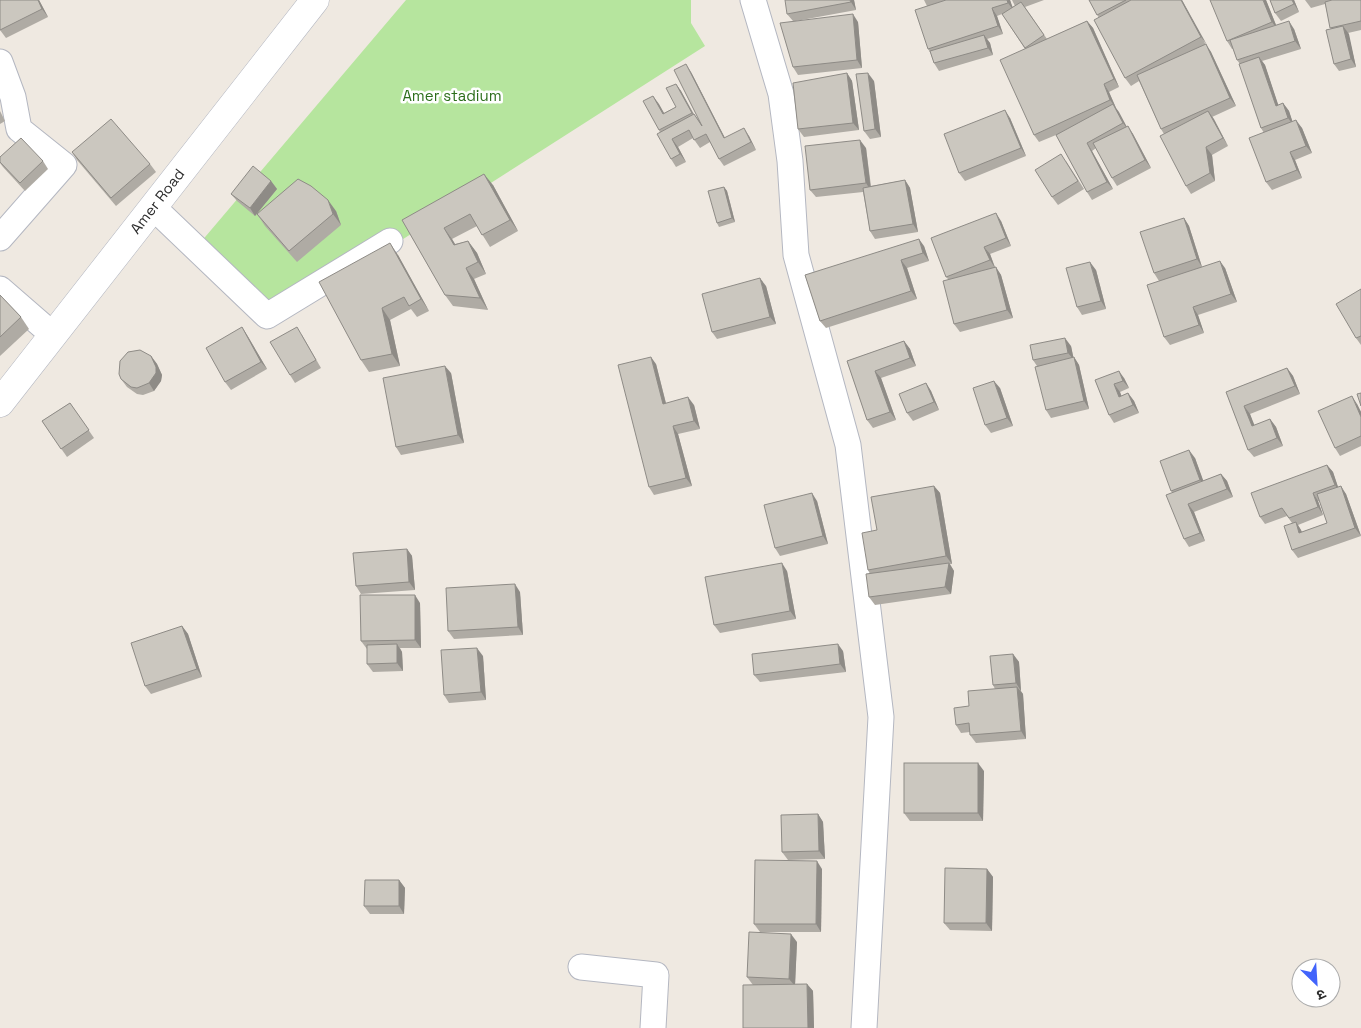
<svg xmlns="http://www.w3.org/2000/svg" width="1361" height="1028" font-family="'Space Grotesk','Noto Sans Devanagari',sans-serif">
<rect width="100%" height="100%" fill="#efe9e1"/>
<!-- green -->
<path fill="#b6e59e" d="M406,0h285v23l14,23 -441,282 -75,-72z"/>
<g fill="none" stroke-linecap="round" stroke-linejoin="round">
<defs>
<g id="street">
<path d="M753,0l28,94 9,67 6,94 52,190 33,272 -17,311"/>
<path d="M0,62l13,35 6,32 45,36 -64,73"/>
<path d="M153,207l114,109 123,-75"/>
<path d="M0,289l53,46"/>
<path d="M581,967l75,8 -3,53"/>
</g>
<path id="secondary" d="M0,403l315,-403"/>
</defs>
<!-- street casing -->
<use href="#street" stroke="#b4b7c1" stroke-width="27"/>
<!-- secondary casing -->
<use href="#secondary" stroke="#b4b7c1" stroke-width="29"/>
<!-- street -->
<use href="#street" stroke="#fff" stroke-width="25"/>
<!-- secondary -->
<use href="#secondary" stroke="#fff" stroke-width="28"/>
</g>
<!-- wall -->
<g fill="#afaba4" fill-rule="evenodd">
<path d="M39,0l9,17 -42,21 -6,-8z"/>
<path d="M854,0l2,10 -60,11 62,1 4,46 -64,7 -5,-8v-46l-6,-7z"/>
<path d="M924,0h86l2,7 3,-1 -3,-6h32l-19,7 22,32 40,-18 6,7 26,59 -10,5 7,16 10,18 7,8 18,34 -34,18 -5,-8 -16,-30 -4,3 21,38 -21,11 -5,-8 -31,-57 -17,7 -5,-7 -9,-86 -23,-35 -5,2 6,18 -16,5 3,4 3,12 -54,16 -5,-8 -3,-9 -3,-5 -1,-43z"/>
<path d="M1089,0h93l24,45 5,7 25,54 -24,11 16,29 -16,9 3,26 -24,13 -5,-8 -22,-52 -3,-5 -22,-48 -8,5 -6,-8 -26,-60z"/>
<path d="M1266,0l10,25 18,4 7,20 -39,12 3,4 13,40 5,-2 6,8 3,10 10,7 10,25 -17,7 7,18 -30,12 -6,-8 -2,-49 -3,-5 -21,-64 -3,-4 -4,-11h-1l-5,-8z"/>
<path d="M1270,0h24l5,12 -18,9 -6,-8z"/>
<path d="M1305,0h56v30l-13,3 8,34 -17,4 -5,-7 -3,-35 -6,-25 -14,4z"/>
<path d="M691,72l34,66 24,-2 7,14 -32,16 -5,-7 -9,-17 -10,6 -7,-10 -15,9 8,15 -10,5 -5,-8 -12,-29 -6,-34 11,17 12,-6v-23l5,7 13,23 7,9z"/>
<path d="M847,73l5,8 7,49 -55,7 -6,-8z"/>
<path d="M874,81l7,56 -11,2 -6,-8z"/>
<path d="M0,111l5,10 -5,3z"/>
<path d="M1010,118l16,38 -61,25 -6,-8z"/>
<path d="M866,148l5,38 34,-6 5,8 8,44 -43,7 -5,-8 -7,-39 -47,5 -6,-7z"/>
<path d="M72,152l78,12 6,8 -40,34 -39,-46z"/>
<path d="M0,157l43,4 5,8 -23,22 -22,-24 -3,-4z"/>
<path d="M1066,161l18,28 -26,16 -6,-8z"/>
<path d="M271,181l6,8 -22,27 -18,-15 -6,-7z"/>
<path d="M493,185l25,46 -28,16 -13,-21 -25,13 3,5 13,-3 9,12 9,21 -12,5 14,31 -35,-4 -8,-11 -43,-75z"/>
<path d="M724,187l3,4 8,31 -16,5 -2,-4z"/>
<path d="M336,211l5,14 -44,37 -32,-36 -8,-12z"/>
<path d="M1184,218l5,8 13,41 23,1 12,34 -39,13 6,18 -34,12 -6,-8 -5,-56 -5,-8z"/>
<path d="M1001,221l10,25 -21,8 5,13 6,8 12,43 -53,14 -6,-8 -6,-45 -2,-2z"/>
<path d="M924,246l5,15 -22,7 10,31 -91,29 -6,-7 -15,-46z"/>
<path d="M398,255l31,56 -12,6 -6,-8 -21,11 10,46 -31,6 -8,-12z"/>
<path d="M1096,270l10,39 -24,6 -5,-8z"/>
<path d="M766,286l10,38 -59,15 -5,-7z"/>
<path d="M1361,289v56l-5,-7z"/>
<path d="M0,295l21,22 8,12 -29,27z"/>
<path d="M242,327l5,8 20,34 -36,21 -6,-8z"/>
<path d="M302,335l19,33 -26,15 -5,-8z"/>
<path d="M904,341l6,8 6,17 -35,12 15,42 -23,8 -6,-8 -20,-59z"/>
<path d="M1071,346l2,11h1l5,8 10,44 -38,9 -5,-8 -9,-44 -4,-6z"/>
<path d="M151,356l6,8 5,11 -1,6 -7,10 -11,4 -6,-1 -10,-7 -6,-8z"/>
<path d="M656,364l10,39 28,2 6,24 -22,5 14,52 -38,9 -5,-8z"/>
<path d="M1287,368l6,8 7,18 -50,20 4,12 16,-7 6,8 7,19 -29,11 -6,-7 -22,-58z"/>
<path d="M451,373l13,70 -63,12 -5,-8z"/>
<path d="M1124,378l5,10 -9,4 1,4 7,-3 6,8 5,12 -25,10 -5,-8 -14,-35z"/>
<path d="M926,383l5,8 8,19 -26,11 -6,-8z"/>
<path d="M1000,388l13,38 -22,7 -6,-8z"/>
<path d="M70,403l24,35 -27,19 -25,-36z"/>
<path d="M1357,404l4,8v34l-21,10 -5,-8z"/>
<path d="M1195,458l8,23 18,-7 6,7 6,16 -39,15 11,29 -16,6 -5,-8 -11,-46 -2,-2z"/>
<path d="M1327,465l6,7 5,15 8,7 15,42 -63,22 -6,-8v-27l-5,-7 -22,8 -5,-7zM1318,501h2l7,22 -25,9 -4,-7 25,-10z"/>
<path d="M934,486l6,7 12,71h-2l4,7 -3,23 -76,11 -6,-8 1,-23 -2,-4 9,-40z"/>
<path d="M817,501l11,43 -48,12 -5,-8z"/>
<path d="M407,549l5,7 3,34 -54,4 -5,-8z"/>
<path d="M787,571l9,48 -76,14 -6,-8z"/>
<path d="M520,592l3,43 -69,4 -6,-8z"/>
<path d="M420,603l1,45h-21l2,4 1,19 -30,1 -6,-8v-15l-6,-8z"/>
<path d="M182,626l6,8 14,43 -51,17 -6,-8z"/>
<path d="M843,651l3,21 -86,10 -6,-7z"/>
<path d="M1013,654l6,8 2,29 2,3 3,45 -50,4 -6,-8v-3l-9,1 -5,-8 39,-36 -2,-4z"/>
<path d="M483,656l3,44 -37,3 -5,-8z"/>
<path d="M984,771l-1,50h-73l-6,-8z"/>
<path d="M818,814l5,8 2,37 -37,1 -6,-8z"/>
<path d="M822,869l-1,63h-61l-6,-8z"/>
<path d="M987,869l6,8 -1,54 -42,-1 -6,-7z"/>
<path d="M399,880l6,8 -1,26h-34l-6,-8z"/>
<path d="M797,942l-2,42h12l6,7 1,37h-71l10,-43 -6,-8z"/>
</g>
<!-- shaded-wall -->
<g fill="#8e8b86">
<path d="M38,0h1l9,17 -6,-8z"/>
<path d="M850,0h4l2,10 -5,-8z"/>
<path d="M1007,0h3l4,11 -6,-8z"/>
<path d="M1181,0h1l25,45 -6,-8z"/>
<path d="M1263,0h3l12,30 -6,-8z"/>
<path d="M1292,0h2l5,12 -5,-8z"/>
<path d="M992,8l5,8 6,18 -5,-8z"/>
<path d="M853,14l5,8 4,46 -5,-8z"/>
<path d="M1087,21l6,7 26,59 -5,-8z"/>
<path d="M1289,21l5,8 7,20 -6,-8z"/>
<path d="M1343,26l6,8 7,33 -5,-8z"/>
<path d="M984,35l6,8 3,12 -5,-7z"/>
<path d="M1206,44l5,8 25,54 -6,-8z"/>
<path d="M1259,57l6,8 16,48 -5,-7z"/>
<path d="M686,64l5,8 38,74 -5,-8z"/>
<path d="M847,73l5,8 7,49 -6,-7z"/>
<path d="M868,73l6,8 7,56 -6,-8z"/>
<path d="M676,84l5,7 16,30 -5,-8z"/>
<path d="M1104,84l5,8 7,16 -6,-8z"/>
<path d="M653,96l6,8 10,18 -6,-8z"/>
<path d="M1283,103l6,8 5,15 -6,-8z"/>
<path d="M1113,104l6,8 10,19 -6,-8z"/>
<path d="M1005,110l5,8 16,38 -5,-8z"/>
<path d="M1208,111l6,8 14,27 -5,-8z"/>
<path d="M1296,120l6,8 10,25 -6,-7z"/>
<path d="M1128,126l5,8 18,34 -6,-8z"/>
<path d="M744,128l5,8 7,14 -5,-8z"/>
<path d="M672,139l6,8 8,15 -6,-8z"/>
<path d="M860,140l6,8 5,43 -5,-8z"/>
<path d="M1087,143l5,8 21,38 -6,-7z"/>
<path d="M1206,147l6,8 3,26 -5,-8z"/>
<path d="M1290,152l5,8 7,18 -5,-8z"/>
<path d="M484,174l9,11 25,46 -8,-11z"/>
<path d="M905,180l5,8 8,44 -5,-8z"/>
<path d="M271,181l6,8 -22,27 -5,-8z"/>
<path d="M724,187l3,4 8,31 -3,-4z"/>
<path d="M328,200l8,11 5,14 -8,-11z"/>
<path d="M996,213l5,8 10,25 -5,-8z"/>
<path d="M1184,218l5,8 13,41 -5,-8z"/>
<path d="M444,228l8,11 10,17 -8,-11z"/>
<path d="M919,239l5,7 5,15 -6,-8z"/>
<path d="M468,241l9,12 9,21 -8,-12z"/>
<path d="M390,243l8,12 31,56 -8,-12z"/>
<path d="M984,247l6,7 5,14 -5,-8z"/>
<path d="M901,260l6,8 10,31 -6,-8z"/>
<path d="M1220,261l5,7 12,34 -6,-8z"/>
<path d="M1090,262l6,8 10,39 -5,-8z"/>
<path d="M996,267l5,8 12,43 -6,-8z"/>
<path d="M466,268l8,11 14,31 -8,-12z"/>
<path d="M760,278l6,8 10,38 -6,-7z"/>
<path d="M1193,307l5,8 6,18 -5,-8z"/>
<path d="M382,308l8,12 10,46 -8,-12z"/>
<path d="M242,327l5,8 20,34 -6,-7z"/>
<path d="M1065,338l6,8 3,14 -6,-7z"/>
<path d="M904,341l6,8 6,17 -6,-8z"/>
<path d="M151,356l6,8 5,11 -1,6 -7,10 -5,-8z"/>
<path d="M651,357l5,7 12,48 -5,-8z"/>
<path d="M1074,357l5,8 10,44 -5,-8z"/>
<path d="M445,366l6,7 13,70 -6,-8z"/>
<path d="M1287,368l6,8 7,18 -5,-8z"/>
<path d="M875,371l6,7 15,42 -6,-8z"/>
<path d="M1119,371l5,7 5,10 -6,-7z"/>
<path d="M994,381l6,7 13,38 -6,-8z"/>
<path d="M926,383l5,8 8,19 -5,-8z"/>
<path d="M1114,384l6,8 5,13 -6,-8z"/>
<path d="M1128,393l6,8 5,12 -6,-8z"/>
<path d="M1352,396l5,8 4,8v5z"/>
<path d="M688,397l6,8 6,24 -6,-8z"/>
<path d="M1244,406l6,8 8,20 -6,-8z"/>
<path d="M1270,419l6,8 7,19 -6,-8z"/>
<path d="M673,426l5,8 14,52 -6,-8z"/>
<path d="M1189,450l6,8 11,30 -6,-8z"/>
<path d="M1327,465l6,7 7,21 -5,-8z"/>
<path d="M1221,474l6,7 6,16 -6,-8z"/>
<path d="M934,486l6,7 12,71 -6,-8z"/>
<path d="M1341,486l5,8 15,42 -6,-8z"/>
<path d="M812,493l5,8 11,43 -5,-8z"/>
<path d="M1313,493l5,8 5,14 -5,-8z"/>
<path d="M1188,504l6,8 11,29 -5,-8z"/>
<path d="M1296,522l5,8 4,10 -6,-7z"/>
<path d="M407,549l5,7 3,34 -6,-8z"/>
<path d="M782,563l5,8 9,48 -6,-8z"/>
<path d="M949,563l5,8 -3,23 -6,-7z"/>
<path d="M515,584l5,8 3,43 -5,-8z"/>
<path d="M415,595l5,8 1,45 -6,-8z"/>
<path d="M182,626l6,8 14,43 -5,-8z"/>
<path d="M397,644l5,8 1,19 -6,-8z"/>
<path d="M838,644l5,7 3,21 -6,-8z"/>
<path d="M477,648l6,8 3,44 -5,-8z"/>
<path d="M1013,654l6,8 2,29 -5,-8z"/>
<path d="M1017,687l6,7 3,45 -5,-8z"/>
<path d="M978,763l6,8 -1,50 -5,-8z"/>
<path d="M818,814l5,8 2,37 -6,-8z"/>
<path d="M817,861l5,8 -1,63 -5,-8z"/>
<path d="M987,869l6,8 -1,54 -6,-8z"/>
<path d="M399,880l6,8 -1,26 -5,-8z"/>
<path d="M791,934l6,8 -2,44 -6,-7z"/>
<path d="M807,984l6,7 1,37h-6z"/>
</g>
<!-- building -->
<g fill="#cbc7bf" stroke="#8e8b86">
<path d="M0,0h38l4,9 -42,21z"/>
<path d="M785,0h65l1,2 -64,12z"/>
<path d="M946,0h61l1,3 -16,5 6,18 -70,23 -13,-39z"/>
<path d="M1089,0h37l-29,15z"/>
<path d="M1131,0h50l20,37 -76,41 -31,-58z"/>
<path d="M1210,0h53l9,22 -45,19z"/>
<path d="M1270,0h22l2,4 -19,9z"/>
<path d="M1332,0h29v21l-31,7 -5,-26z"/>
<path d="M1021,2l23,33 -19,13 -23,-34z"/>
<path d="M853,14l4,46 -64,7 -13,-44z"/>
<path d="M1087,21l27,58 -10,5 6,16 -76,35 -34,-75z"/>
<path d="M1289,21l6,20 -58,19 -7,-20z"/>
<path d="M1343,26l8,33 -17,5 -8,-34z"/>
<path d="M984,35l4,13 -54,15 -4,-12z"/>
<path d="M1206,44l24,54 -69,31 -24,-54z"/>
<path d="M1259,57l17,49 7,-3 5,15 -27,10 -22,-64z"/>
<path d="M686,64l38,74 20,-10 7,14 -32,17 -13,-25 -12,6 -5,-10 -17,9 8,15 -9,5 -14,-25 37,-20 8,12 -28,-56z"/>
<path d="M847,73l6,50 -55,6 -5,-46z"/>
<path d="M868,73l7,56 -11,2 -8,-57z"/>
<path d="M676,84l16,29 -33,17 -16,-29 10,-5 10,18 13,-7 -10,-19z"/>
<path d="M1113,104l10,19 -36,20 20,39 -20,10 -31,-57z"/>
<path d="M1005,110l16,38 -62,25 -15,-39z"/>
<path d="M1208,111l15,27 -17,9 4,26 -24,13 -26,-50z"/>
<path d="M111,119l39,45 -39,34 -39,-46z"/>
<path d="M1296,120l10,26 -16,6 7,18 -31,12 -17,-44z"/>
<path d="M1128,126l17,34 -33,18 -19,-35z"/>
<path d="M21,138l22,23 -23,22 -20,-21v-5z"/>
<path d="M860,140l6,43 -56,7 -5,-44z"/>
<path d="M1061,154l17,27 -26,16 -17,-27z"/>
<path d="M253,166l18,15 -21,27 -19,-14z"/>
<path d="M484,174l26,46 -28,15 -12,-21 -26,14 10,17 14,-4 10,21 -12,6 14,30 -35,-3 -43,-75z"/>
<path d="M298,179l13,7 17,14 5,14 -44,37 -32,-37z"/>
<path d="M905,180l8,44 -43,7 -7,-43z"/>
<path d="M724,187l8,31 -15,5 -9,-32z"/>
<path d="M996,213l10,25 -22,9 6,13 -44,17 -15,-39z"/>
<path d="M1184,218l13,41 -43,14 -14,-41z"/>
<path d="M919,239l4,14 -22,7 10,31 -91,30 -15,-46z"/>
<path d="M390,243l31,56 -12,7 -5,-9 -22,11 10,46 -31,6 -42,-78z"/>
<path d="M1220,261l11,33 -38,13 6,18 -35,12 -17,-52z"/>
<path d="M1090,262l11,39 -24,6 -11,-39z"/>
<path d="M996,267l11,43 -53,14 -11,-43z"/>
<path d="M760,278l10,39 -58,15 -10,-38z"/>
<path d="M1361,289v47l-5,2 -20,-34z"/>
<path d="M0,295l21,22 -21,20z"/>
<path d="M242,327l19,35 -36,20 -19,-34z"/>
<path d="M297,327l19,33 -26,15 -20,-33z"/>
<path d="M1065,338l3,15 -35,7 -3,-15z"/>
<path d="M904,341l6,17 -35,13 15,41 -23,8 -20,-59z"/>
<path d="M140,350l11,6 5,11v6l-7,10 -12,5 -6,-1 -10,-8 -2,-5 1,-13 8,-9z"/>
<path d="M651,357l12,47 25,-7 6,24 -21,5 13,52 -37,9 -31,-122z"/>
<path d="M1074,357l10,44 -38,9 -11,-43z"/>
<path d="M445,366l13,69 -62,12 -13,-69z"/>
<path d="M1287,368l8,18 -51,20 8,20 18,-7 7,19 -29,12 -22,-58z"/>
<path d="M1119,371l4,10 -9,3 5,13 9,-4 5,12 -24,10 -14,-35z"/>
<path d="M994,381l13,37 -22,7 -12,-37z"/>
<path d="M926,383l8,19 -27,11 -8,-19z"/>
<path d="M1361,393v13l-4,-12z"/>
<path d="M1352,396l9,21v19l-26,12 -17,-37z"/>
<path d="M70,403l19,27 -28,19 -19,-28z"/>
<path d="M1189,450l11,30 -29,11 -11,-30z"/>
<path d="M1327,465l8,20 -22,8 5,14 -29,11 -7,-10 -22,9 -9,-24z"/>
<path d="M1221,474l6,15 -39,15 12,29 -16,6 -18,-44z"/>
<path d="M934,486l12,70 -78,14 -6,-37 15,-3 -6,-33z"/>
<path d="M1341,486l14,42 -63,22 -8,-24 12,-4 3,11 28,-10 -10,-29z"/>
<path d="M812,493l11,43 -48,12 -11,-43z"/>
<path d="M407,549l2,33 -53,4 -3,-33z"/>
<path d="M782,563l8,48 -76,14 -9,-48z"/>
<path d="M949,563l-4,24 -76,10 -3,-23z"/>
<path d="M515,584l3,43 -70,4 -2,-43z"/>
<path d="M360,595h55v45l-54,1z"/>
<path d="M182,626l15,43 -52,17 -14,-43z"/>
<path d="M397,644v19l-30,1v-19z"/>
<path d="M838,644l2,20 -86,11 -2,-21z"/>
<path d="M477,648l4,44 -37,3 -3,-45z"/>
<path d="M1013,654l3,29 -23,2 -3,-29z"/>
<path d="M1017,687l4,44 -51,4 -1,-12 -13,2 -2,-17 15,-2 -1,-15z"/>
<rect x="904" y="763" width="74" height="50"/>
<path d="M818,814l1,37 -37,1 -1,-37z"/>
<path d="M755,860l62,1 -1,63h-62z"/>
<path d="M945,868l42,1 -1,54h-42z"/>
<path d="M365,880h34v26h-35z"/>
<path d="M749,932l42,2 -2,45 -42,-2z"/>
<path d="M807,984l1,44h-65v-43z"/>
</g>
<g text-anchor="middle" dominant-baseline="central" stroke-width="5" stroke-linejoin="round" paint-order="stroke">
<!-- park labels -->
<g font-size="15" fill="#2c6e1b" stroke="#fff">
<text x="452" y="95">Amer stadium</text>
</g>
<!-- street labels -->
<g font-size="15" fill="#2e2e2e" stroke="#fff">
<text transform="translate(157 201) rotate(-52)">Amer Road</text>
</g>
</g>
<!-- north arrow -->
<g transform="translate(1316 983) rotate(155)"><circle r="24" fill="#ffffff" stroke="#ababab"/>
<path d="M0-4L9 19L0 12L-9 19Z" fill="#4264fb"/>
<text y="-8" font-size="14" font-weight="bold" text-anchor="middle" fill="#2e2e2e">उ</text>
</g>
</svg>
